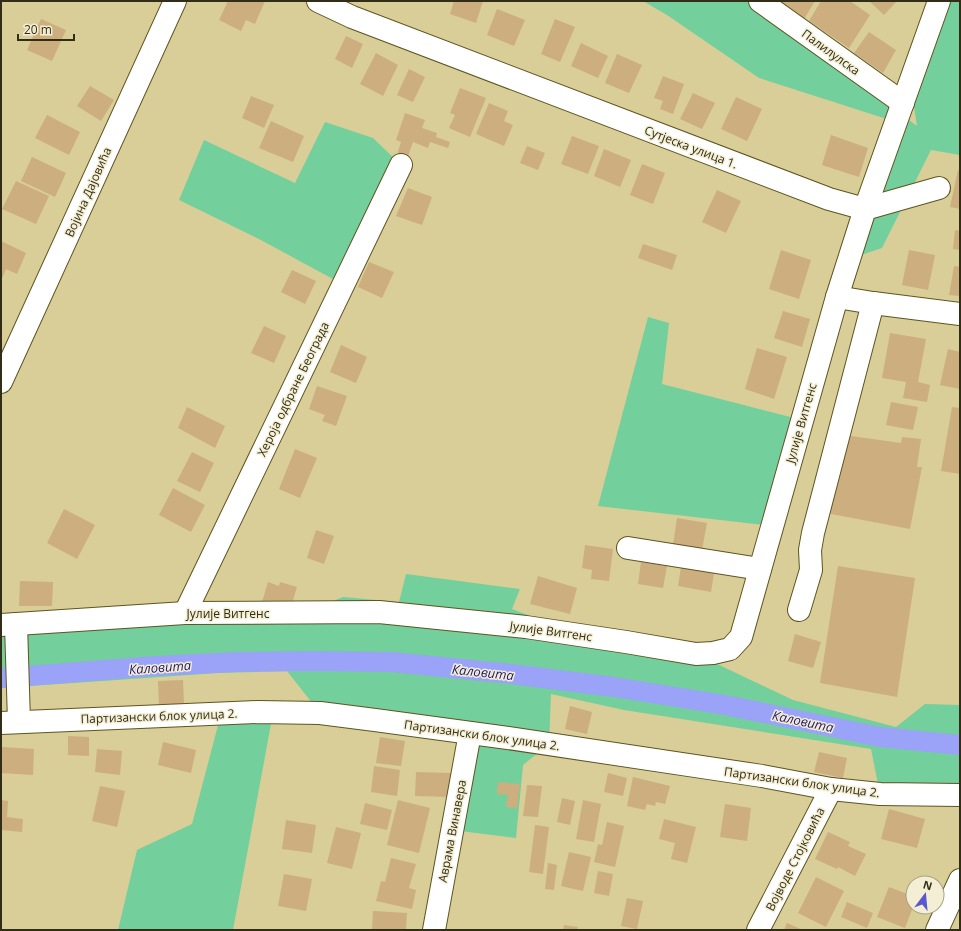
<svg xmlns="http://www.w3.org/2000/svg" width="961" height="931" font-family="'Open Sans',sans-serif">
<rect width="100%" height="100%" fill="#d9ce98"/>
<!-- green -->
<g fill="#73cf9c">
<path d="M643,1h104l170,125 -7,-45 30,-80h20v154l-29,-5 -49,98 -33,11 47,-137 -137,-44 -92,-63z"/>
<path d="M325,122l48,16 28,27 -57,120 -85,-46 -80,-39 25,-60 91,43z"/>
<path d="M648,317l21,6 -7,61 140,36 -30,106 -174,-20z"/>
<path d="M406,574l114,15 -8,20 65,25 119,20 97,46 103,27 29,-23 35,1v90l-80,-1 -9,-45 -247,-39 -73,-16 -2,50 -26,21 -7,73 -64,-8 18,-97 -150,-20 -33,-42 -69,2 -217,15v-63l303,-12 39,-16 56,5z"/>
<path d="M273,713l-40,217h-115l19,-80 55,-26 29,-110z"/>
</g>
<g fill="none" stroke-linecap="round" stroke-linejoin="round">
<!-- canal -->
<path stroke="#9aa3f7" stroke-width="20" d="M1,678l155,-12 79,-4 77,-1 80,1 119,12 103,13 111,18 155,32 80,8"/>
</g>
<!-- building -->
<g fill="#cdae7f">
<path d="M228,1h37l-10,23 -9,-4 -5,11 -22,-11z"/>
<path d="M454,1h29l-7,22 -26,-9z"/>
<path d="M765,1h50l-14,23z"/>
<path d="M821,1h29l20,14 -21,33 -40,-27z"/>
<path d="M869,1h28l-13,14z"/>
<path d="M497,9l28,11 -11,26 -27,-11z"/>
<path d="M41,19l25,11 -14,31 -25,-11z"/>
<path d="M555,19l20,8 -15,35 -19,-8z"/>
<path d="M869,32l27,18 -13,23 -29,-20z"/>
<path d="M346,36l17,8 -11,24 -17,-9z"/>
<path d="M581,43l27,13 -10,22 -27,-12z"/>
<path d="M376,53l22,12 -15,31 -23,-12z"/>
<path d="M617,54l25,11 -13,28 -24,-10z"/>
<path d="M409,69l16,8 -12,25 -16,-7z"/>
<path d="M663,76l21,8 -11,30 -13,-5 3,-8 -9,-3z"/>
<path d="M90,86l24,14 -13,21 -24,-15z"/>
<path d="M460,88l26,10 -16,39 -21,-9 6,-13 -5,-2z"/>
<path d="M693,93l22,10 -13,26 -22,-10z"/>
<path d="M251,96l23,9 -10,23 -22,-10z"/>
<path d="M736,97l26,12 -15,32 -26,-12z"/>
<path d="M489,103l19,8 -4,10 9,4 -9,21 -28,-12z"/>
<path d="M405,113l20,7 -3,8 15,5 -1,4 14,5 -2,6 -18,-6 -2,6 -15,-6 -6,17 -10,-4 4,-13 -5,-2z"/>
<path d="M47,115l33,17 -11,23 -34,-17z"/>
<path d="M271,121l33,15 -11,26 -34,-14z"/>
<path d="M831,135l37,13 -9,29 -37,-12z"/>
<path d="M572,136l27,10 -11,28 -27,-10z"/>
<path d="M527,146l18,7 -7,17 -18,-7z"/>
<path d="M604,149l27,11 -11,27 -26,-11z"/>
<path d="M32,157l34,16 -11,24 -34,-16z"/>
<path d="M642,164l23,9 -12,31 -23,-9z"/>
<path d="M958,170l2,1v38l-10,-2z"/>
<path d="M16,181l33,15 -13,28 -34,-15z"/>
<path d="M408,188l24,9 -10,28 -26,-9z"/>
<path d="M717,190l24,11 -15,32 -24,-11z"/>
<path d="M955,230l5,1v19l-7,-1z"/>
<path d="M1,241l25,12 -9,21 -11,-5 -5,12z"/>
<path d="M643,244l34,11 -5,15 -34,-12z"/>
<path d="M781,250l30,10 -12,39 -30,-10z"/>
<path d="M909,250l26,5 -7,35 -26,-5z"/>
<path d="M369,262l25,10 -12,26 -24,-11z"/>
<path d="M954,266l6,1v29l-11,-1z"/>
<path d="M292,270l24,11 -11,23 -24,-12z"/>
<path d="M783,311l27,8 -8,28 -28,-9z"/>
<path d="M264,326l22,10 -12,27 -23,-10z"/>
<path d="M890,333l36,6 -8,43 12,3 -3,17 -24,-4 3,-16 -24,-4z"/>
<path d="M341,345l26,12 -11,26 -26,-11z"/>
<path d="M757,348l30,9 -13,42 -29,-10z"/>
<path d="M948,349l12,3v37l-20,-4z"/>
<path d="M317,386l30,10 -11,30 -14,-5 3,-6 -16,-6z"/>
<path d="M891,402l27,5 -5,23 -27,-5z"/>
<path d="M187,407l38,19 -10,22 -37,-20z"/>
<path d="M952,407l8,1v66l-19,-3z"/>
<path d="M844,435l57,8 1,-6 19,2 -4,28h5l-12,62 -84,-16z"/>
<path d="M295,449l22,9 -17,40 -21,-9z"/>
<path d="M192,452l22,11 -14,29 -23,-11z"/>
<path d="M173,488l32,17 -14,27 -32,-17z"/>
<path d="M64,509l31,16 -18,34 -30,-16z"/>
<path d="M677,518l30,5 -5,27 -29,-5z"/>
<path d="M316,530l18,6 -10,28 -17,-6z"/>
<path d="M585,545l28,4 -4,32 -18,-2 1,-9 -10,-2z"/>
<path d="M682,561l33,6 -4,25 -33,-6z"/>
<path d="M641,562l26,4 -4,22 -25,-4z"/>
<path d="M838,566l77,12 -18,119 -77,-14z"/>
<path d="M538,576l39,12 -7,26 -40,-10z"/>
<path d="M20,581l33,1 -1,24h-33z"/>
<path d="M268,582l11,4 1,-4 17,5 -7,23 -28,-8z"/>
<path d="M795,634l26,8 -8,26 -25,-7z"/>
<path d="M183,680l1,25 -25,1 -1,-25z"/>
<path d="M570,706l22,6 -5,22 -22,-5z"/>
<path d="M68,736l21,1v19l-21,-1z"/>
<path d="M380,737l25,4 -4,25 -25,-3z"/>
<path d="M163,742l33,8 -5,23 -33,-8z"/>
<path d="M1,747l33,2 -1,26 -32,-2z"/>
<path d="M97,749l25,2 -2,24 -25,-3z"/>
<path d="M819,752l28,6 -4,20 -29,-6z"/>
<path d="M374,766l26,4 -3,26 -26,-4z"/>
<path d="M416,772l35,1 -1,24 -35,-1z"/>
<path d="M608,773l19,5 -4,18 -19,-4z"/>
<path d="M633,777l37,9 -5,18 -9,-2 -1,4 -8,-2 -2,6 -18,-4z"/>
<path d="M498,782l22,2 -3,24 -11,-1 2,-12 -11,-1z"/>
<path d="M527,785l15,1 -4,31 -15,-1z"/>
<path d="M100,786l25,5 -8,36 -25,-6z"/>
<path d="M562,798l13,3 -5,24 -13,-3z"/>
<path d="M1,800l7,1 -1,16 16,2 -1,13 -21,-2z"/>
<path d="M398,800l32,8 -11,45 -32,-8z"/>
<path d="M583,800l18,4 -7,38 -18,-3z"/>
<path d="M365,803l27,7 -5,20 -27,-6z"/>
<path d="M725,804l26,4 -4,33 -27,-4z"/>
<path d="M889,809l36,10 -8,29 -36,-9z"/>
<path d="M664,819l32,8 -9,36 -16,-4 4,-16 -16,-4z"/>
<path d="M286,820l30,5 -4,28 -30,-4z"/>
<path d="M607,822l17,4 -9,41 -21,-5 4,-18 4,1z"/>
<path d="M535,825l14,2 -6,47 -14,-2z"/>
<path d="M336,827l25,6 -9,36 -25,-6z"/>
<path d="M828,832l22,10 -2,4 18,8 -11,22 -17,-9 -1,2 -22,-10z"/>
<path d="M569,852l22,5 -8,34 -22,-5z"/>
<path d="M391,858l25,6 -7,24 7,2 -4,19 -36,-8 5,-20 4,1z"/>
<path d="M548,863l9,2 -3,25 -9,-1z"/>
<path d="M598,871l15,3 -4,22 -15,-3z"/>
<path d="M284,874l28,5 -6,32 -28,-5z"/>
<path d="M816,877l28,14 -18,36 -28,-14z"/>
<path d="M889,887l24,9v11l-8,21 -28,-11z"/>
<path d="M627,898l16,3 -6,28 -16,-3z"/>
<path d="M847,902l26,11 -6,15 -26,-11z"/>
<path d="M373,911l34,2 -1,17h-34z"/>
<path d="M787,923l16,7h-19z"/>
<path d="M564,925l14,2 -1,3h-14z"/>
</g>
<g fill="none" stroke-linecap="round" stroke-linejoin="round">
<defs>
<g id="minor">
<path d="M318,1l34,16 477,182 36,10"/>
<path d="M760,1l143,102"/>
<path d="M865,209l74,-21"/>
<path d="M837,297l36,6 87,11"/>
<path d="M1,382l174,-381"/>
<path d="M628,548l132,21"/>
<path d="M799,610l12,-40 -1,-20 3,-17 60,-230"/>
<path d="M185,613l216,-448"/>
<path d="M16,624l3,98"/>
<path d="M1,625l184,-12 194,-1 147,15 100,15 70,12 17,-1 17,-4 11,-12 96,-340 28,-88 74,-208"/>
<path d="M1,723l257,-11 62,1 55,7 133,18 254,38 69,13 49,5 80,1"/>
<path d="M434,930l36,-197"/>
<path d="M758,930l73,-141"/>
<path d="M937,930l23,-50"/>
</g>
</defs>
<!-- minor casing -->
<use href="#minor" stroke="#5e5420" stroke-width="24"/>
<!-- minor -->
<use href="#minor" stroke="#fff" stroke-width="22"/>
</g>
<g text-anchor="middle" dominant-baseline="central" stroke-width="3" stroke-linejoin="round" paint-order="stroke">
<!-- street labels -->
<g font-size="12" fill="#312d17" stroke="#f4efd4">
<text transform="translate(831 52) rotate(36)">Палилулска</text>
<text transform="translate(691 147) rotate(21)">Сутјеска улица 1.</text>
<text transform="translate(88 192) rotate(-66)">Војина Дајовића</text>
<text transform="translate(293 389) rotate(-64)">Хероја одбране Београда</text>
<text transform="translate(801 423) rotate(-74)">Јулије Витгенс</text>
<text x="228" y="613">Јулије Витгенс</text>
<text transform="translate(551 631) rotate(8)">Јулије Витгенс</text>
<text transform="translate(159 716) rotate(-2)">Партизански блок улица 2.</text>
<text transform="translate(482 735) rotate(8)">Партизански блок улица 2.</text>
<text transform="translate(802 782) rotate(8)">Партизански блок улица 2.</text>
<text transform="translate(452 831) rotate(-79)">Аврама Винавера</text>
<text transform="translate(795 859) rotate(-63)">Војводе Стојковића</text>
</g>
<!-- water labels -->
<g font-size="13" font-style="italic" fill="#21156f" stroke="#f4efd4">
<text transform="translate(160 667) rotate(-4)">Каловита</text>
<text transform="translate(483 672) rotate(6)">Каловита</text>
<text transform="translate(803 721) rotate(12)">Каловита</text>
</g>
</g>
<!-- border -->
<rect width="961" height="931" fill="none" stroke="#312d17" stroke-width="4"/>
<!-- north arrow -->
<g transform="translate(925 895) rotate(16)"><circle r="19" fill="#f4efd4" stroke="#a6a188"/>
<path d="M0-3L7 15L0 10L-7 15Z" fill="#5858d0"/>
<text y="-6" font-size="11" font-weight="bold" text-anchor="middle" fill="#312d17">N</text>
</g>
<!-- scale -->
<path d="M18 34v6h56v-6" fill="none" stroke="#312d17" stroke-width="2"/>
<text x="24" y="34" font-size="12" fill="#312d17" stroke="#f4efd4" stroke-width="3" paint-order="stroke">20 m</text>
</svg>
